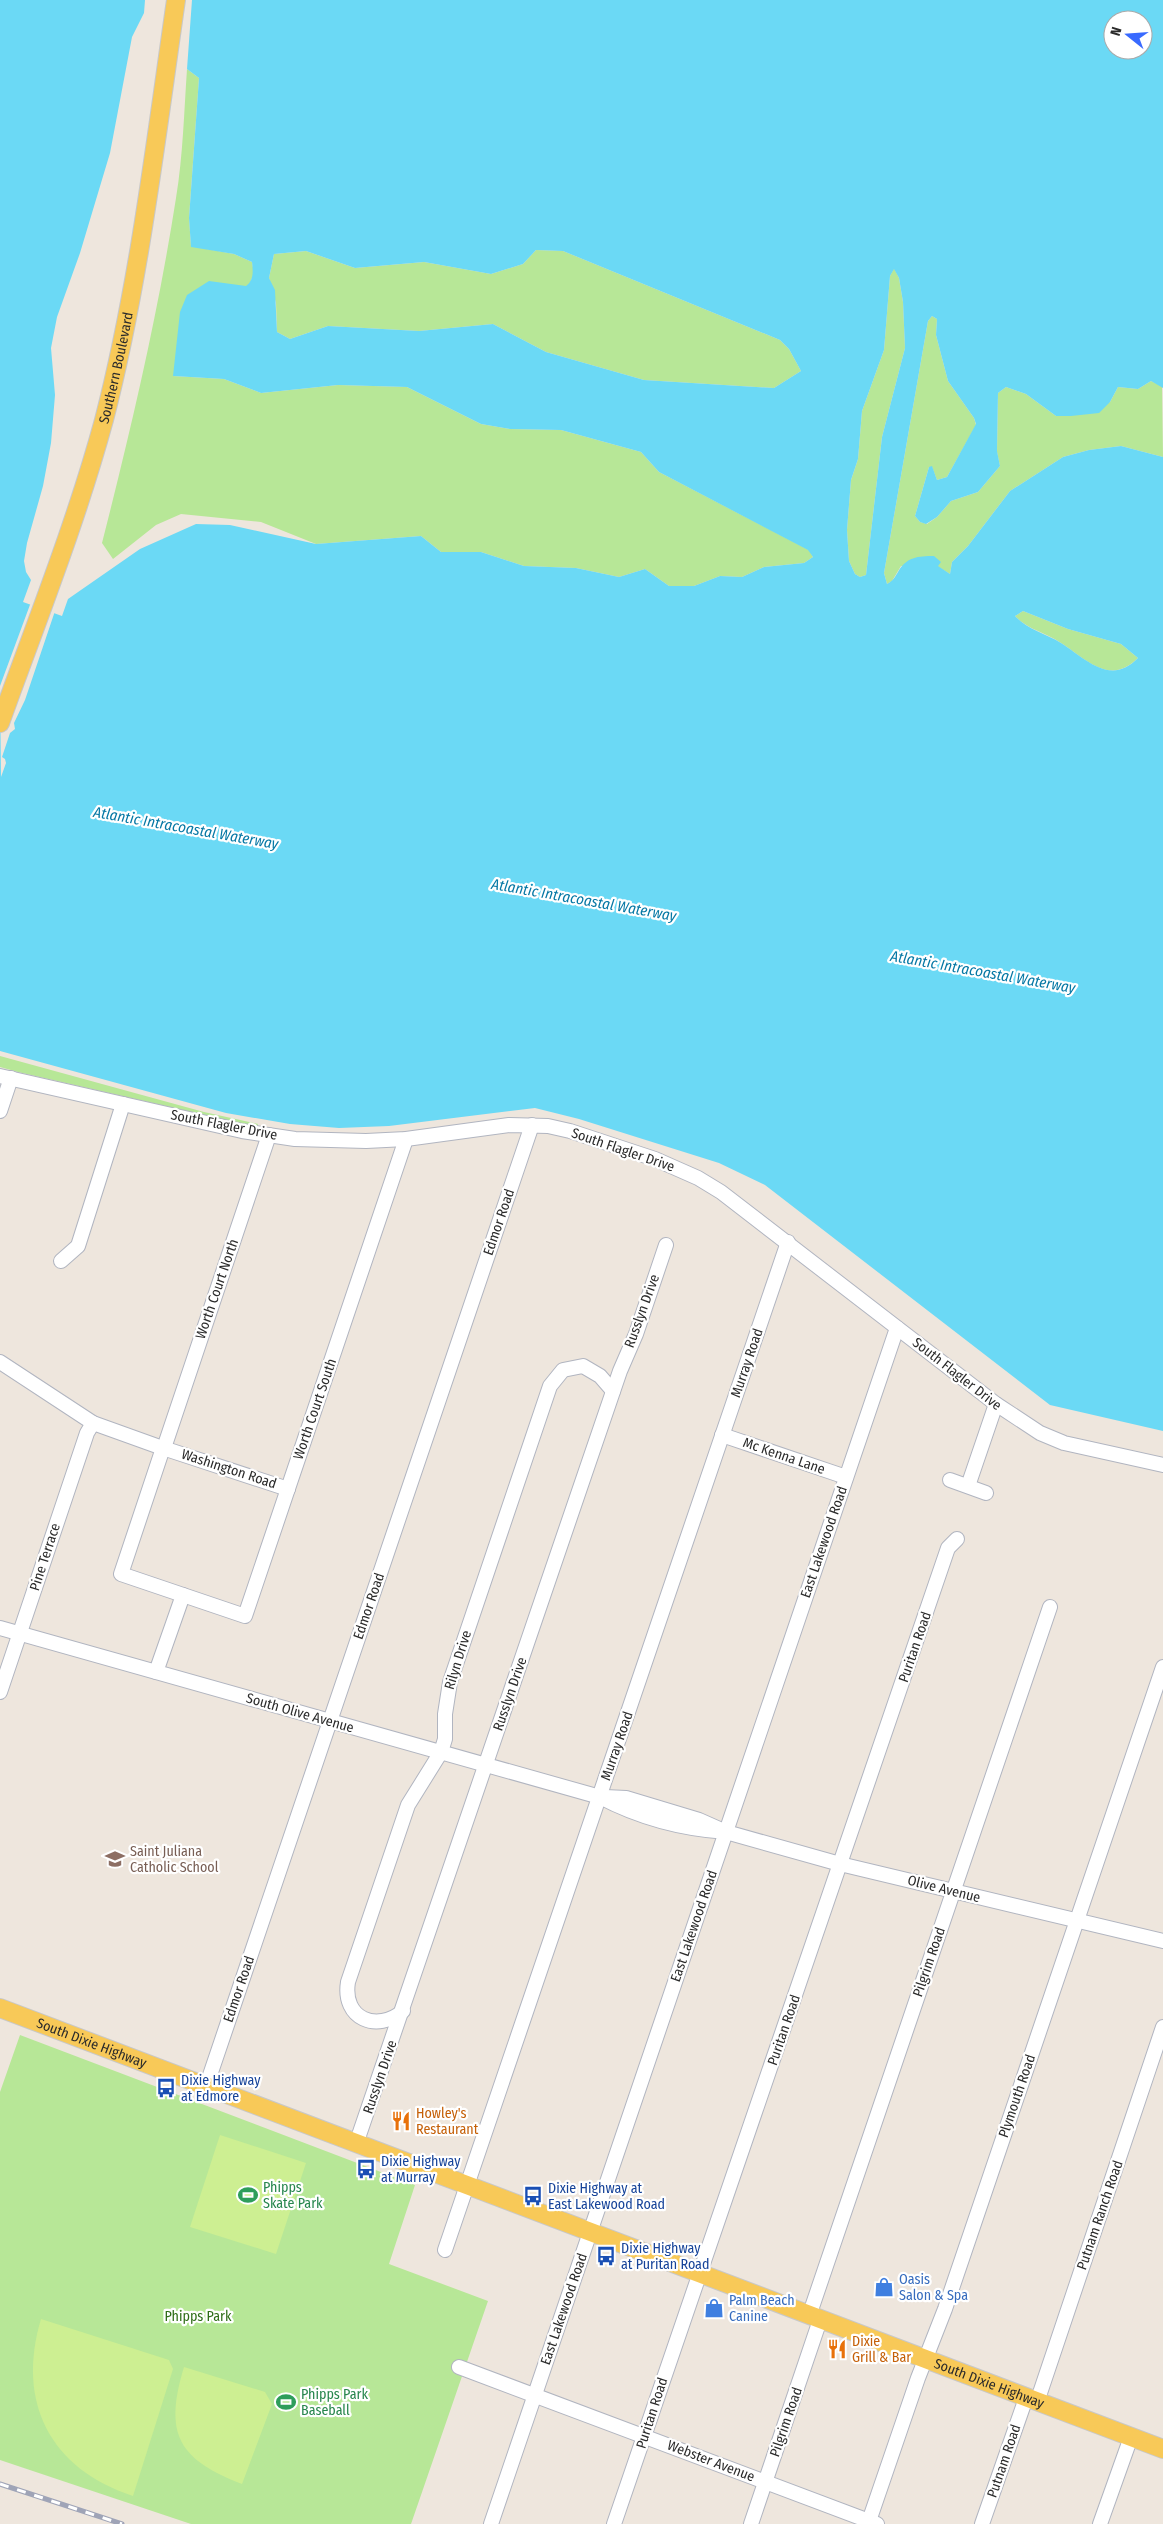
<svg xmlns="http://www.w3.org/2000/svg" width="1163" height="2524" font-family="'Fira Sans Condensed',sans-serif">
<rect width="100%" height="100%" fill="#eee6dd"/>
<!-- green -->
<g fill="#b7e797">
<path d="M187,69l12,9 -10,140 2,28 43,8 18,8 2,11 -4,10 -77,93 51,3 37,14 77,-8 69,2 74,37 29,5 51,1 80,22 18,20 150,78 4,7 -9,6 -40,4 -22,10 -22,-1 -26,10h-25l-24,-17 -26,8 -43,-9 -52,-2 -43,-14h-40l-20,-16 -105,8 -55,-22 -80,-8 -25,11 -43,34 -11,-16c29,-114 56,-229 74,-345 7,-43 8,-86 11,-129z"/>
<path d="M536,250l27,1 217,89 9,9 12,22 -27,17 -130,-8 -98,-28 -53,-28 -74,7 -91,-5 -38,13 -13,-7 -1,-29 -7,-25 5,-24 32,-3 49,17 69,-6 67,12 32,-10z"/>
<path d="M894,268l5,10 4,24 2,46 -23,89 -16,138 -6,2 -5,-3 -6,-13 -2,-31 4,-50 7,-21 4,-48 22,-61 6,-74z"/>
<path d="M932,316l5,3 -1,16 12,46 26,37 2,7 -29,52 -10,3 -5,-13h-3l-14,49 5,6 7,2 10,-7 14,-16 27,-9 22,-26 -3,-14 1,-59 8,-6 20,7 30,22 54,-14 8,-15 20,2 13,-8 11,5 1,71 -42,-11 -32,4 -26,7 -53,34 -42,55 -16,16 -2,12 -13,-8h-36l-9,15 -5,3 -3,-11 44,-252z"/>
<path d="M1023,611l45,18 53,15 17,14c-29,29 -53,0 -77,-15 -16,-11 -33,-13 -46,-27z"/>
<path d="M0,1056l204,56 54,12 -1,3 -239,-55 -18,-5z"/>
<path d="M20,2035l395,150 -26,79 99,37 -77,223h-220l-191,-64v-368z"/>
</g>
<!-- pitch -->
<g fill="#cdef92">
<path d="M220,2135l86,28 -30,91 -86,-27z"/>
<path d="M41,2319l128,41 4,9 -40,127c-83,-27 -117,-94 -92,-177z"/>
<path d="M184,2367l81,25 7,12 -30,80c-65,-25 -78,-51 -58,-117z"/>
</g>
<!-- water -->
<path fill="#6bd9f5" fill-rule="evenodd" d="M0,0h145l-1,13 -12,24 -22,116 -30,100 -23,64 -6,31 4,47 -4,48 -8,43 -16,57 -3,18 2,11 5,8 -8,22 39,14 6,-17 72,-50 56,-25 34,1 86,19 105,-8 20,16h40l43,14 52,2 43,9 26,-8 24,17h25l26,-10 22,1 22,-10 40,-4 9,-6 -5,-7 -149,-78 -18,-20 -80,-22 -51,-1 -29,-5 -74,-37 -69,-2 -77,8 -37,-14 -51,-3 7,-64 7,-17 22,-14 37,5c8,-6 7,-15 6,-24l-18,-8 -43,-7 -2,-29 10,-140 -12,-9 5,-69h971v388l-12,-7 -13,8 -20,-2 -8,15 -11,11 -28,3h-15l-30,-22 -20,-7 -8,6 -1,58 3,15 -22,26 -27,9 -14,16 -11,7 -6,-2 -5,-6 14,-49 3,-1 5,14 10,-3 29,-53 -2,-6 -26,-37 -12,-46 1,-16 -5,-3 -4,5 -44,252 3,11c6,-3 8,-7 11,-12 8,-15 20,-16 36,-16l7,6 -3,4 12,8 2,-12 16,-16 42,-55 53,-34 26,-7 32,-4 42,11v974l-113,-26 -285,-220 -46,-22 -140,-44 -44,-11 -146,18 -50,2 -49,-4 -64,-11 -226,-62zM1113,20h30v30h-30zM536,250l27,1 217,89 9,9 12,22 -27,17 -130,-8 -98,-28 -53,-28 -74,7 -91,-5 -38,13 -13,-7 -2,-42 -6,-12 5,-24 32,-3 49,17 69,-6 67,12 32,-10zM894,269l5,9 4,24 2,46 -23,89 -16,138 -6,2 -5,-3 -6,-13 -2,-31 4,-50 7,-21 4,-48 22,-61 6,-74zM1023,611l45,18 53,15 17,14c-28,29 -53,0 -77,-15 -16,-10 -33,-13 -46,-27z"/>
<!-- pier -->
<path fill="#eee6dd" d="M31,602l24,9 -30,89 -11,23 1,6 -5,4 -8,24 3,2 1,4 -5,14 -1,-91z"/>
<g fill="none" stroke-linecap="round" stroke-linejoin="round">
<defs>
<g id="minor">
<path d="M0,1076l242,55 53,8 71,2 40,-2 103,-14 39,1 22,5 85,28 43,19 23,14 275,212 44,29 24,10 99,22"/>
<path d="M0,1111l11,-33"/>
<path d="M61,1261l17,-15 45,-142"/>
<path d="M0,1362l93,61 64,23"/>
<path d="M722,1435l124,42"/>
<path d="M166,1442l103,-307"/>
<path d="M169,1450l119,39"/>
<path d="M161,1454l-40,120 124,42 161,-477"/>
<path d="M950,1480l36,13"/>
<path d="M968,1486l28,-82"/>
<path d="M0,1628l600,169c38,20 82,32 126,35"/>
<path d="M156,1672l27,-77"/>
<path d="M0,1692l87,-259 6,-10"/>
<path d="M605,1797l21,1 73,22 27,12 114,32 323,77"/>
<path d="M403,2011c-26,22 -61,8 -55,-29l60,-177 33,-53 4,-13v-25l5,-32 100,-296 13,-16 20,-4 17,10 13,15"/>
<path d="M206,2087l326,-962"/>
<path d="M356,2144l264,-773 16,-37 30,-89"/>
<path d="M445,2250l343,-1008"/>
<path d="M809,2316l241,-709"/>
<path d="M459,2367l418,157"/>
<path d="M1037,2402l126,-375"/>
<path d="M491,2524l406,-1196"/>
<path d="M614,2524l334,-976 9,-9"/>
<path d="M751,2524l69,-204"/>
<path d="M868,2524l50,-146 27,-69 218,-642"/>
<path d="M982,2524l44,-126"/>
<path d="M1100,2524l31,-87"/>
</g>
<g id="major">
<path id="s1" d="M0,723c36,-100 76,-200 104,-303 35,-135 52,-282 72,-420"/>
<path id="s2" d="M0,2008l1163,441"/>
</g>
</defs>
<!-- minor casing -->
<use href="#minor" stroke="#b1b5c0" stroke-width="16"/>
<!-- major casing -->
<use href="#major" stroke="#c8c8c8" stroke-width="20"/>
<!-- minor -->
<use href="#minor" stroke="#fff" stroke-width="14"/>
<!-- major -->
<use href="#major" stroke="#f8c958" stroke-width="18"/>
<defs>
<path id="rail" d="M0,2484l122,40"/>
</defs>
<!-- rail casing -->
<use href="#rail" stroke="#9fa4b7" stroke-width="5"/>
<!-- rail -->
<use href="#rail" stroke="#fff" stroke-width="3" stroke-dasharray="9" stroke-linecap="butt"/>
</g>
<!-- icons -->
<defs>
<symbol id="school-bare" viewBox="-9 -9 18 18"><path d="M0-5L7-2L0 1L-7-2ZM-4 1L0 2.5L4 1V4Q0 6-4 4Z" fill="#8d6e63" stroke="#fff" stroke-width="2.5" paint-order="stroke"/></symbol>
<symbol id="bus-bare" viewBox="-9 -9 18 18"><path d="M-5-6H5V4H4V6H2V4H-2V6H-4V4H-5ZM-3.5-4V0h7V-4ZM-3.5 1.2v1.5H-2V1.2ZM2 1.2v1.5H3.5V1.2Z" fill="#1a4fb4" stroke="#fff" stroke-width="2.5" paint-order="stroke"/></symbol>
<symbol id="restaurant-bare" viewBox="-9 -9 18 18"><path d="M-5-6h1v4h1v-4h1v4h1v-4h1v5L-1.5 .5V6h-2V.5L-5-1ZM5-6V6H3V1.5H1.5Q1.5-4 5-6Z" fill="#e8710a" stroke="#fff" stroke-width="2.5" paint-order="stroke"/></symbol>
<symbol id="stadium-bare" viewBox="-9 -9 18 18"><path d="M0-5a6.5 5 0 1 0 0 10a6.5 5 0 1 0 0-10ZM-3.5-1.8h7v3.6h-7Z" fill="#2e9e5b" stroke="#fff" stroke-width="2.5" paint-order="stroke"/></symbol>
<symbol id="shop-bare" viewBox="-9 -9 18 18"><path d="M-5-2.5h2.3a2.7 3.5 0 0 1 5.4 0H5L5.5 6h-11ZM-1.5-2.5h3a1.5 2.3 0 0 0-3 0Z" fill="#3f7fe0" stroke="#fff" stroke-width="2.5" paint-order="stroke"/></symbol>
</defs>
<g fill-rule="evenodd">
<use href="#school-bare" x="101" y="1845" width="28" height="28"/>
<use href="#bus-bare" x="152" y="2074" width="28" height="28"/>
<use href="#restaurant-bare" x="387" y="2107" width="28" height="28"/>
<use href="#bus-bare" x="352" y="2155" width="28" height="28"/>
<use href="#stadium-bare" x="234" y="2181" width="28" height="28"/>
<use href="#bus-bare" x="519" y="2182" width="28" height="28"/>
<use href="#bus-bare" x="592" y="2242" width="28" height="28"/>
<use href="#shop-bare" x="870" y="2273" width="28" height="28"/>
<use href="#shop-bare" x="700" y="2294" width="28" height="28"/>
<use href="#restaurant-bare" x="823" y="2335" width="28" height="28"/>
<use href="#stadium-bare" x="272" y="2388" width="28" height="28"/>
</g>
<g text-anchor="middle" dominant-baseline="central" stroke-width="4.5" stroke-linejoin="round" paint-order="stroke">
<!-- street labels -->
<g font-size="14" fill="#2b2b2b" stroke="#fff">
<text stroke="none"><textPath href="#s1" startOffset="374">Southern Boulevard</textPath></text>
<text transform="translate(224 1125) rotate(11)">South Flagler Drive</text>
<text transform="translate(623 1150) rotate(19)">South Flagler Drive</text>
<text transform="translate(499 1222) rotate(-71)">Edmor Road</text>
<text transform="translate(217 1289) rotate(-71)">Worth Court North</text>
<text transform="translate(642 1311) rotate(-70)">Russlyn Drive</text>
<text transform="translate(747 1363) rotate(-71)">Murray Road</text>
<text transform="translate(957 1374) rotate(38)">South Flagler Drive</text>
<text transform="translate(315 1409) rotate(-71)">Worth Court South</text>
<text transform="translate(784 1456) rotate(19)">Mc Kenna Lane</text>
<text transform="translate(229 1469) rotate(18)">Washington Road</text>
<text transform="translate(824 1542) rotate(-71)">East Lakewood Road</text>
<text transform="translate(45 1557) rotate(-72)">Pine Terrace</text>
<text transform="translate(369 1606) rotate(-71)">Edmor Road</text>
<text transform="translate(915 1647) rotate(-71)">Puritan Road</text>
<text transform="translate(458 1660) rotate(-73)">Rilyn Drive</text>
<text transform="translate(510 1694) rotate(-71)">Russlyn Drive</text>
<text transform="translate(300 1713) rotate(16)">South Olive Avenue</text>
<text transform="translate(617 1746) rotate(-71)">Murray Road</text>
<text transform="translate(944 1889) rotate(14)">Olive Avenue</text>
<text transform="translate(694 1926) rotate(-71)">East Lakewood Road</text>
<text transform="translate(929 1962) rotate(-71)">Pilgrim Road</text>
<text transform="translate(239 1989) rotate(-71)">Edmor Road</text>
<text transform="translate(784 2030) rotate(-71)">Puritan Road</text>
<text stroke="none"><textPath href="#s2" startOffset="98">South Dixie Highway</textPath></text>
<text transform="translate(380 2077) rotate(-71)">Russlyn Drive</text>
<text transform="translate(1017 2096) rotate(-71)">Plymouth Road</text>
<text transform="translate(1100 2215) rotate(-71)">Putnam Ranch Road</text>
<text transform="translate(564 2309) rotate(-71)">East Lakewood Road</text>
<text stroke="none"><textPath href="#s2" startOffset="1058">South Dixie Highway</textPath></text>
<text transform="translate(652 2413) rotate(-72)">Puritan Road</text>
<text transform="translate(786 2422) rotate(-71)">Pilgrim Road</text>
<text transform="translate(711 2461) rotate(21)">Webster Avenue</text>
<text transform="translate(1004 2461) rotate(-71)">Putnam Road</text>
</g>
<!-- education labels -->
<g font-size="14" fill="#785e54" stroke="#fff" text-anchor="start">
<text x="130" y="1851">Saint Juliana<tspan x="130" dy="16">Catholic School</tspan></text>
</g>
<!-- transit labels -->
<g font-size="14" fill="#164399" stroke="#fff" text-anchor="start">
<text x="181" y="2080">Dixie Highway<tspan x="181" dy="16">at Edmore</tspan></text>
<text x="381" y="2161">Dixie Highway<tspan x="381" dy="16">at Murray</tspan></text>
<text x="548" y="2188">Dixie Highway at<tspan x="548" dy="16">East Lakewood Road</tspan></text>
<text x="621" y="2248">Dixie Highway<tspan x="621" dy="16">at Puritan Road</tspan></text>
</g>
<!-- food labels -->
<g font-size="14" fill="#c56008" stroke="#fff" text-anchor="start">
<text x="416" y="2113">Howley's<tspan x="416" dy="16">Restaurant</tspan></text>
<text x="852" y="2341">Dixie<tspan x="852" dy="16">Grill &amp; Bar</tspan></text>
</g>
<!-- leisure labels -->
<g font-size="14" fill="#27864d" stroke="#fff" text-anchor="start">
<text x="263" y="2187">Phipps<tspan x="263" dy="16">Skate Park</tspan></text>
<text x="301" y="2394">Phipps Park<tspan x="301" dy="16">Baseball</tspan></text>
</g>
<!-- shop labels -->
<g font-size="14" fill="#366cbe" stroke="#fff" text-anchor="start">
<text x="899" y="2279">Oasis<tspan x="899" dy="16">Salon &amp; Spa</tspan></text>
<text x="729" y="2300">Palm Beach<tspan x="729" dy="16">Canine</tspan></text>
</g>
<!-- park labels -->
<g font-size="14" fill="#2e6d17" stroke="#fff">
<text x="198" y="2316">Phipps Park</text>
</g>
<!-- water labels -->
<g font-size="15" font-style="italic" fill="#0678a5" stroke="#fff">
<text transform="translate(186 828) rotate(10)">Atlantic Intracoastal Waterway</text>
<text transform="translate(584 900) rotate(10)">Atlantic Intracoastal Waterway</text>
<text transform="translate(983 972) rotate(10)">Atlantic Intracoastal Waterway</text>
</g>
</g>
<!-- north arrow -->
<g transform="translate(1128 35) rotate(287)"><circle r="24" fill="#ffffff" stroke="#aaaaaa"/>
<path d="M0-4L9 19L0 12L-9 19Z" fill="#396aff"/>
<text y="-8" font-size="14" font-weight="bold" text-anchor="middle" fill="#2b2b2b">N</text>
</g>
</svg>
